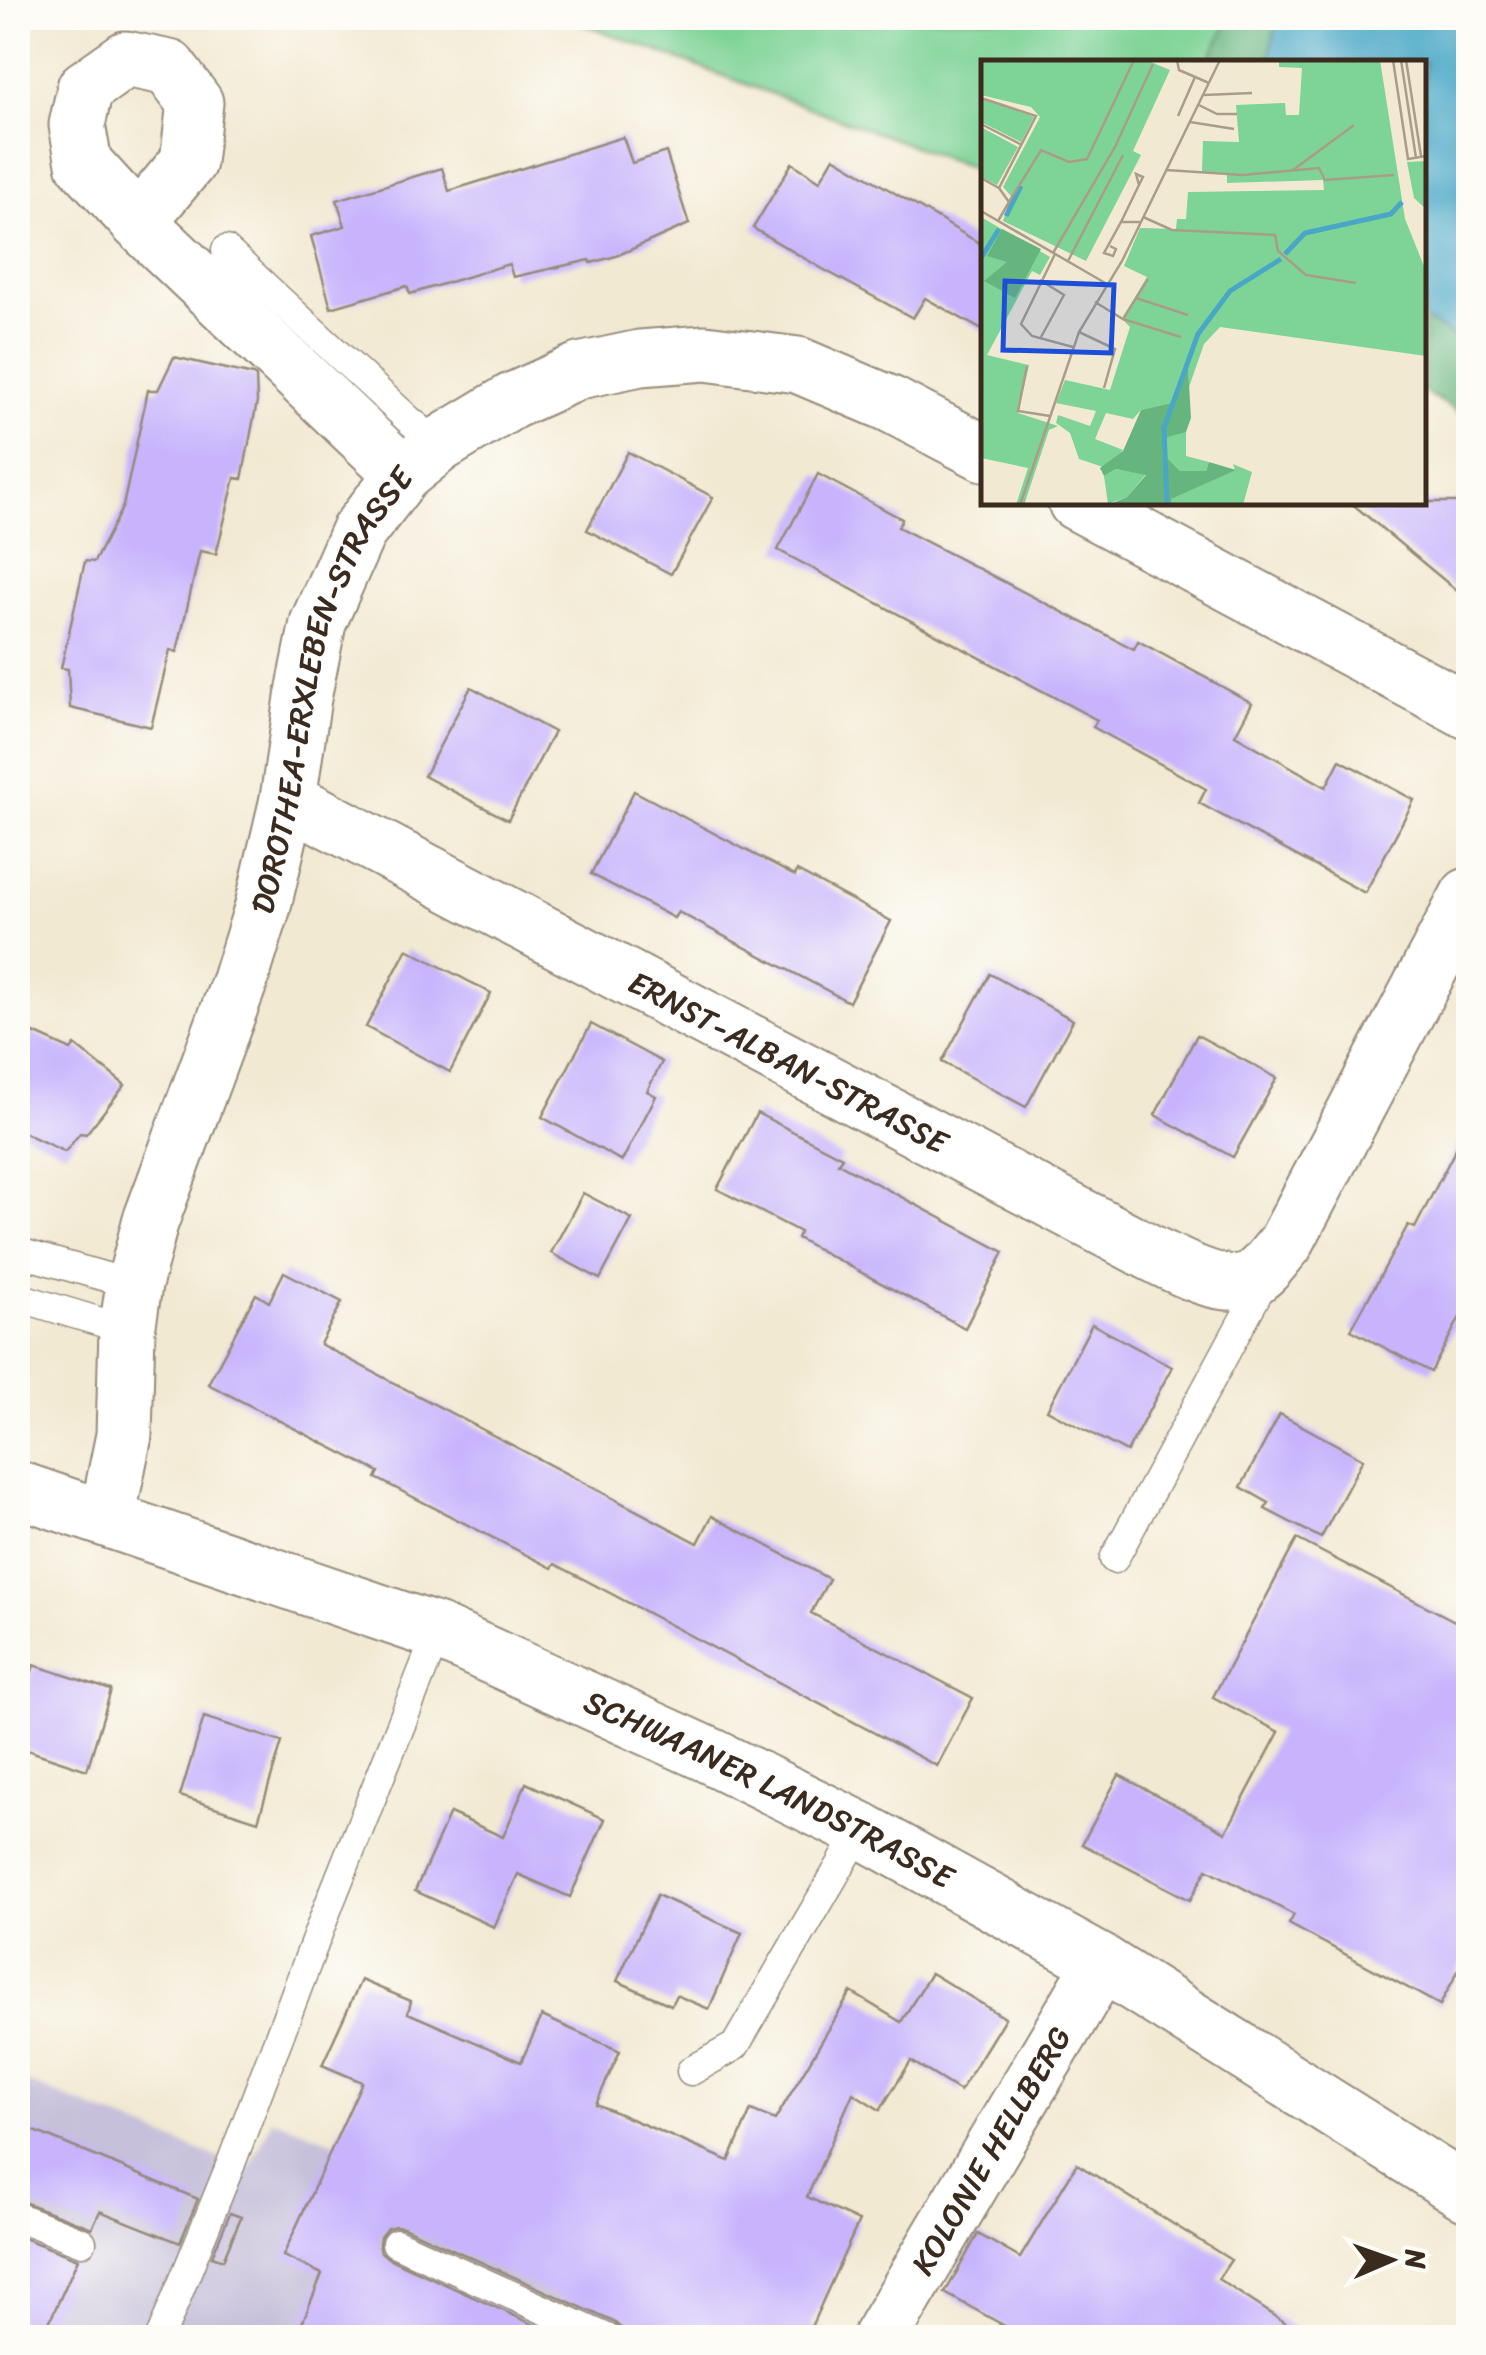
<svg xmlns="http://www.w3.org/2000/svg" width="1486" height="2355" font-family="Sriracha,sans-serif">
<rect width="100%" height="100%" fill="#fdfcf7"/>
<filter id="ink" filterUnits="userSpaceOnUse"><feTurbulence type="fractalNoise" baseFrequency=".01" numOctaves="2"/><feDisplacementMap in="SourceGraphic" scale="20" xChannelSelector="R" yChannelSelector="G"/><feConvolveMatrix kernelMatrix="1 2 1 2 8 2 1 2 1" color-interpolation-filters="sRGB"/></filter>
<filter id="wash" filterUnits="userSpaceOnUse"><feTurbulence type="fractalNoise" baseFrequency=".0048" numOctaves="4" result="noise"/><feDisplacementMap in="SourceGraphic" scale="40" xChannelSelector="R" yChannelSelector="G"/><feGaussianBlur stdDeviation="2.25" result="paint"/><feColorMatrix in="noise" values="0 0 0 0 0 0 0 0 0 0 0 0 0 0 0 0 0 1.4 0 .05"/><feComposite in="paint" operator="in"/></filter>
<g filter="url(#wash)">
<rect width="100%" height="100%" fill="#f2e9d2"/>
<!-- industrial -->
<path fill="#c6c0da" d="M18,2079l192,76 40,14 22,-50 63,23 53,23 36,-12 404,179 -3,6 -807,-1z"/>
<!-- green -->
<path fill="#7ed396" stroke="#5c7e5a" stroke-width="2.5" d="M567,18h901v399l-44,-25v-330h-440l-1,110z"/>
<!-- forest -->
<path fill="#66b57f" stroke="#50704e" stroke-width="2.5" d="M1230,18h238v399l-44,-25v-330h-216z"/>
<!-- water -->
<path fill="#48a7c7" stroke="#426872" stroke-width="2.5" d="M1278,18h190v327l-44,-26v-257h-156z"/>
<g id="blocks">
<!-- building -->
<g fill="#c7b4fd">
<path d="M623,137l9,26 34,-11 23,72 -73,32 -25,7 -1,-3 -77,17 -4,-13 -99,30 -3,-8 -76,22 -20,-72 34,-10 -8,-26 105,-32 7,23z"/>
<path d="M834,157l150,89v85l-59,-33 -12,20 -92,-50 -68,-40 39,-65 28,18z"/>
<path d="M174,357l79,18 3,2 1,25 -15,77 -7,-1 -19,76 -16,-3 -23,101 -7,-2 -19,77 -81,-19 -2,-39 -7,-1 24,-107 9,1 29,-56 25,-116h10z"/>
<path d="M628,452l85,45 -42,77 -84,-44z"/>
<path d="M818,474l84,45 -4,8 236,122 4,-8 114,62 -17,32 91,52 14,-27 74,40 -49,93 -166,-90 7,-14 -113,-62 4,-7 -319,-170z"/>
<path d="M1350,502h118v98z"/>
<path d="M471,687l83,45 -46,88 -84,-44z"/>
<path d="M634,791l161,85 2,-5 94,50 -42,81 -171,-90 -4,6 -83,-44z"/>
<path d="M407,949l84,44 -41,79 -84,-45z"/>
<path d="M990,974l83,46 -47,87 -84,-45z"/>
<path d="M591,1024l71,38 -15,29 9,5 -34,65 -80,-44z"/>
<path d="M18,1026l53,24 4,-5 50,40 -39,49 -6,-1 -15,19 -47,-22z"/>
<path d="M1197,1035l80,43 -44,79 -78,-42z"/>
<path d="M757,1113l85,44 -4,6 166,89 -39,76 -168,-90 3,-6 -83,-43z"/>
<path d="M1468,1125v177l-37,70 -80,-42 57,-105 7,3z"/>
<path d="M583,1193l49,26 -32,60 -49,-26z"/>
<path d="M284,1272l58,30 -22,42 378,199 14,-27 117,63 -18,34 162,85 -36,68 -382,-202 -3,4 -176,-90 3,-6 -171,-88 48,-90 13,8z"/>
<path d="M1092,1324l80,43 -45,85 -80,-42z"/>
<path d="M1280,1414l83,45 -42,79 -56,-29 4,-6 -28,-16z"/>
<path d="M1297,1539l171,89v324l-28,53 -151,-81 5,-9 -87,-46 -17,31 -108,-56 37,-69 107,57 53,-100 -66,-35z"/>
<path d="M34,1665l77,25 -24,80 -69,-23v-29z"/>
<path d="M204,1717l78,25 -24,79 -78,-25z"/>
<path d="M526,1783l79,36 -35,78 -52,-23 -24,53 -79,-36 35,-78 53,24z"/>
<path d="M657,1895l85,38 -33,76 -33,-14 -5,10 -54,-24z"/>
<path d="M931,1973l74,45 -45,73 -49,-30 -31,49 -27,-17 -46,104 52,24 -53,117h-182l-2,-9 -8,-7 -211,-95 -8,-1 -8,2 -7,9 -1,7 2,8 7,6 175,80h-267l26,-64 -39,-18 79,-174 -40,-17 39,-85 50,21 -3,12 113,49 21,-46 78,35 -24,53 133,57 22,-51 24,10 76,-128 50,30z"/>
<path d="M18,2124l180,75 -18,44 -80,-32 -8,17 -74,-28z"/>
<path d="M1077,2164l154,96 -13,19 91,59h-282l-82,-45 33,-59 42,24z"/>
<path d="M230,2213l11,4 -18,43 -11,-4z"/>
<path d="M18,2236l60,23 -36,79h-24z"/>
</g>
</g>
</g>
<g filter="url(#ink)">
<use href="#blocks" fill-opacity="0" stroke="#968a78" stroke-width="2.5"/>
<g fill="none" stroke-linecap="round" stroke-linejoin="round">
<defs>
<g id="lane">
<path d="M226,250l183,170 30,25"/>
<path d="M18,1252l116,33"/>
<path d="M18,1297l109,33"/>
<path d="M1114,1559l153,-283"/>
<path d="M691,2071l44,-25 126,-216"/>
<path d="M18,2217l64,25"/>
<path d="M396,2243l211,95"/>
<path d="M160,2338l70,-172 100,-264 108,-270"/>
</g>
<g id="street">
<path d="M138,222l50,-60 7,-59 -26,-35 -43,-9 -41,29 -8,37 7,38 54,59 265,252"/>
<path d="M1076,502l392,209"/>
<path id="s1" d="M288,799l861,453c25,12 73,40 101,27 14,-6 25,-24 35,-35l183,-348"/>
<path id="s2" d="M18,1489l420,143 271,123 152,75 241,133 366,231"/>
<path id="s3" d="M107,1518l17,-83 3,-105 7,-45 16,-62 90,-243 23,-74 25,-107 15,-101 15,-75 40,-91 45,-58 36,-29 73,-44 67,-30 61,-13 65,-5 93,12 92,39 94,49"/>
<path id="s4" d="M880,2338l222,-375"/>
</g>
</defs>
<!-- lane casing -->
<use href="#lane" stroke="#968a78" stroke-width="31"/>
<!-- street casing -->
<use href="#street" stroke="#968a78" stroke-width="59"/>
<!-- lane -->
<use href="#lane" stroke="#fff" stroke-width="28"/>
<!-- street -->
<use href="#street" stroke="#fff" stroke-width="55"/>
</g>
</g>
<g text-anchor="middle" dominant-baseline="central" stroke-width="10" stroke-linejoin="round" paint-order="stroke">
<!-- street labels -->
<g font-size="32" fill="#3b2a1e" stroke="#fdfcf7">
<text stroke="none"><textPath href="#s3" startOffset="865">DOROTHEA-ERXLEBEN-STRASSE</textPath></text>
<text stroke="none"><textPath href="#s1" startOffset="565">ERNST-ALBAN-STRASSE</textPath></text>
<text stroke="none"><textPath href="#s2" startOffset="810">SCHWAANER LANDSTRASSE</textPath></text>
<text stroke="none"><textPath href="#s4" startOffset="218">KOLONIE HELLBERG</textPath></text>
</g>
</g>
<!-- overview -->
<g transform="translate(981 60)">
<rect width="445" height="445" fill="#f2e9d2"/>
<path d="M0,0h165l24,10 -37,81 8,4 -55,106 -83,-40 8,-25 -8,-9 37,-70 -9,-10 -50,-12zM298,0h101l25,159 21,52v85l-206,-29 -16,17 -15,43 -1,-17 -15,34 -32,6 -8,9 -27,-6 -11,26 28,11 -17,18 -27,-9 -9,-26 -14,-10 2,-8 32,11 6,-15 -40,-8 9,-23 45,10 20,-63 -8,-8 25,-42 -23,-11 16,-38 36,1 1,-10h9l2,-27 136,-2 -1,-10 -96,3v-9l-25,-2 1,-31 36,1 -3,-37 49,-2 1,12h13l3,-47 -23,-1zM6,39l47,18 -13,25 -40,-20v-22zM0,67l37,20 -21,38 -16,-8zM445,101v48l-12,-11 -7,-36zM0,157l69,40 -10,18 -8,-4 -45,84 42,10 -11,48 40,13 -9,4 -25,75h-8l12,-37 -47,-10zM196,370l9,2v24l23,6 -3,9h-26l-14,-13 1,-22zM252,404l19,8 -9,33h-72l-1,-6 65,-29zM135,409l30,5 -19,23 -19,7 -4,-28z" fill="#7ed396"/>
<path d="M21,169l39,20 -26,49 -31,-17 23,-19 -20,-6zM207,307l3,51 -5,14 -19,5 -2,19 15,15h26l3,-9 27,8 -65,29v6h-63l19,-8 19,-22 -30,-6 -12,7 -4,-8 23,-17 18,-41 32,-7z" fill="#66b57f"/>
<path fill="none" stroke="#48a7c7" stroke-width="5" d="M25,156l15,-30M304,194l20,-21 86,-19 11,-12M0,198l18,-29M186,445l-3,-77 34,-94 32,-43 51,-32"/>
<path fill="none" stroke="#a99d8a" stroke-width="2.5" d="M196,0l2,10 30,13M412,0l15,99 18,-3M420,0l15,98M425,0l15,96M223,35l48,-2M0,38l55,18 -37,72 -18,-10M218,45l18,9h20M197,56l17,-39M209,62l44,7M0,64l41,21M185,110l77,5 76,-7 6,12 69,-5M312,110l61,-45M28,142l32,-52 28,12 18,-3 47,-99M0,151l126,73M162,157l29,13 103,5 3,16 28,24 50,8M17,161l11,-19 -10,-14M140,162l17,-35 5,-10 -7,-3 3,11M129,186l6,3 -3,7 -9,-3 17,-31h19M72,193l62,-106 38,-83M74,194l-34,70 11,12 41,11M87,201l55,-106M59,220l24,15 -23,42M155,238l52,17M114,242l28,17 58,18M142,259l25,-40M98,272l36,17 -11,39M46,306l-9,45 32,5M39,445l59,-173 43,-71 98,-201"/>
<path fill="#1d4ed8" fill-opacity="0.15" stroke="#1d4ed8" stroke-width="5" d="M24,221l109,4 -3,68 -108,-3z"/>
<rect width="445" height="445" fill="none" stroke="#3b2a1e" stroke-width="5"/>
</g>
<!-- margin -->
<rect width="1486" height="2355" fill="none" stroke="#fdfcf7" stroke-width="60"/>
<!-- north arrow -->
<g transform="translate(1391 2260) rotate(88)" stroke="#fdfcf7" stroke-width="8" paint-order="stroke">
<path d="M0-8L18 38L0 25L-18 38Z" fill="#3b2a1e"/>
<text y="-15" font-size="28" font-weight="bold" text-anchor="middle" fill="#3b2a1e">N</text>
</g>
</svg>
